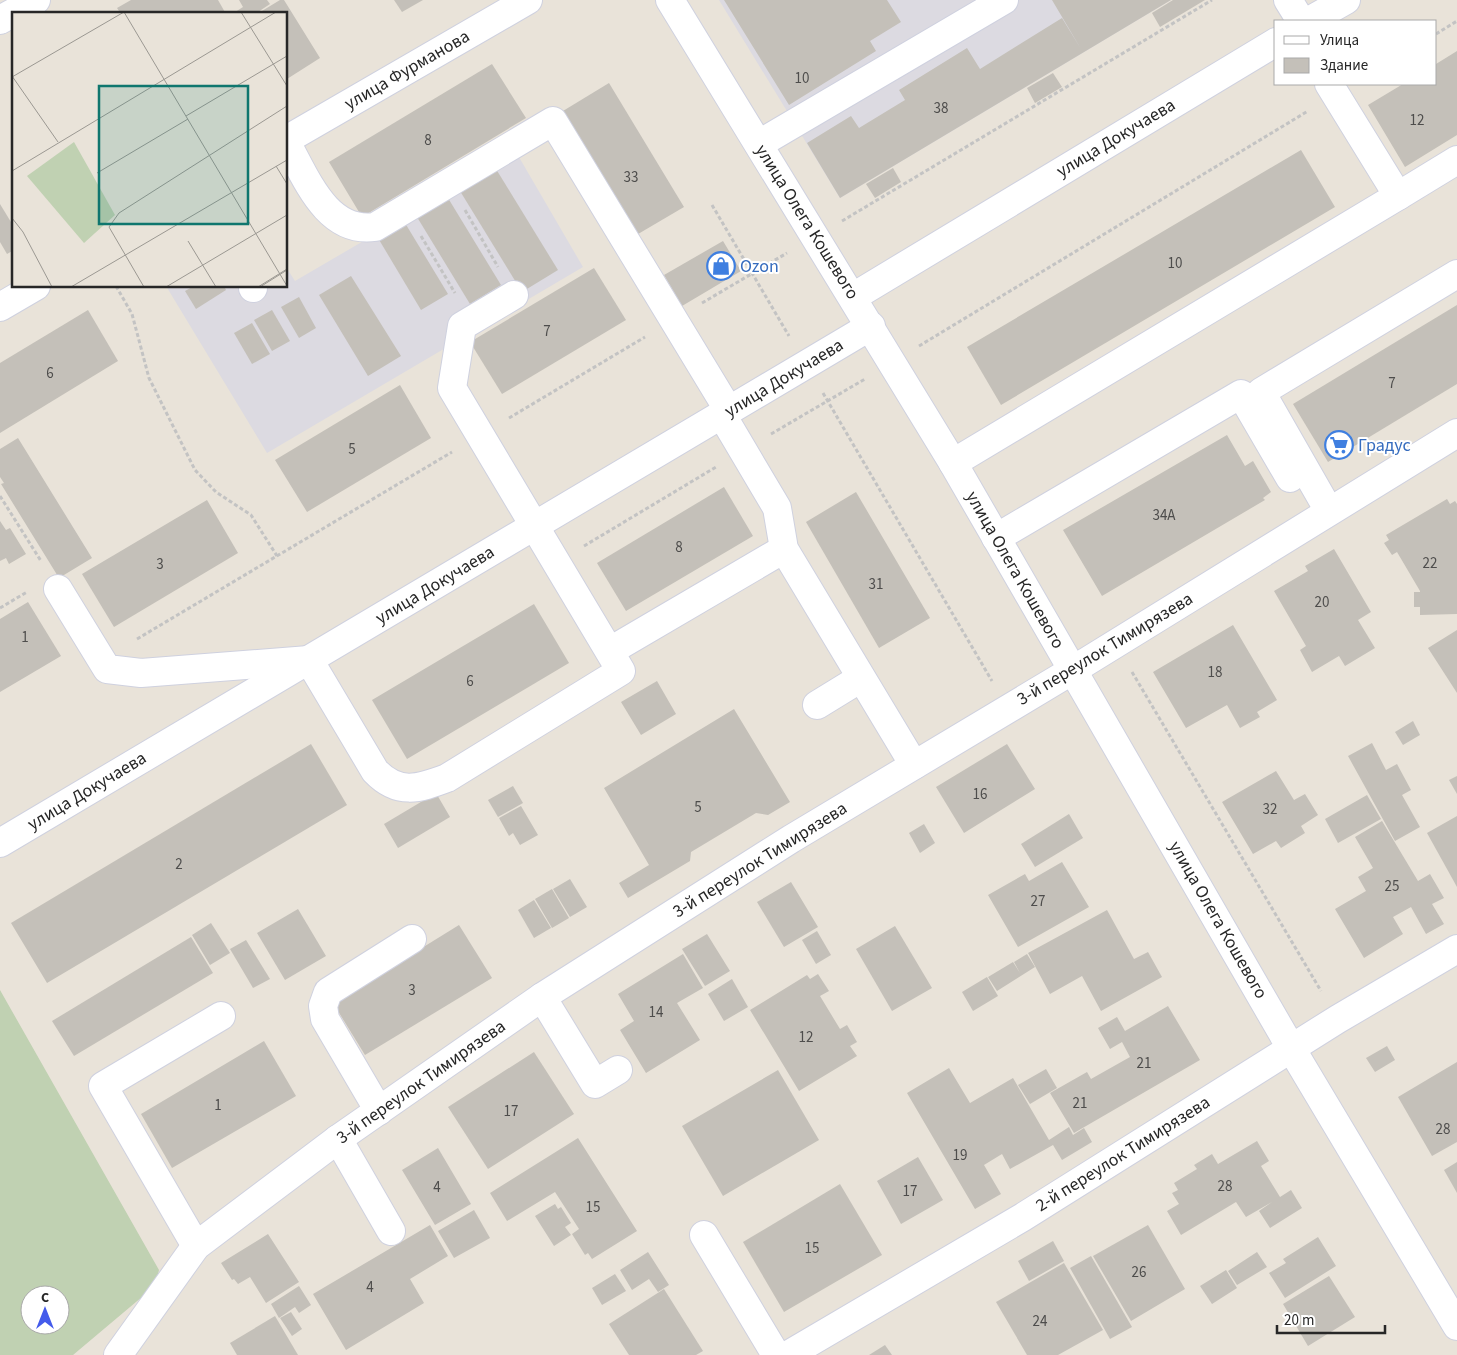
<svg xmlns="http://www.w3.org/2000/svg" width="1457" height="1355" font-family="'Source Sans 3',sans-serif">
<rect width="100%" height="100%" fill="#e9e3d9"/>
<!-- industrial -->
<g fill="#dcdae1">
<path d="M719,0h452l-331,198z"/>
<path d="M516,152l67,115 -316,186 -101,-167h120v-19l9,14z"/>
</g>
<!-- cemetery -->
<path fill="#c0d1b2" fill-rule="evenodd" d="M0,990l159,280 -4,16 -82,69h-73zM30,1295h30v30h-30z"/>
<!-- building -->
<g fill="#c4c0b9">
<path d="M131,0h87l8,14h-105l-4,-6z"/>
<path d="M239,0h28l3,4 -15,10h-23l11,-7z"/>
<path d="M280,0h4l36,58 -33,21 -1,-65h-29z"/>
<path d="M394,0h29l-21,12z"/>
<path d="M724,0h163l14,22 -31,19 6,10 -87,54z"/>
<path d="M1052,0h119l-331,198 -33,-55 44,-27 8,12 46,-28 -6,-10 68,-42 13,21 82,-51 19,31z"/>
<path d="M1173,0h32l-45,27 -8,-14z"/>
<path d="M1457,51v84l-52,32 -37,-62 35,-21h33v-20z"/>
<path d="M492,64l34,54 -164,99 -33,-55z"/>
<path d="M1053,73l9,14 -27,16 -8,-15z"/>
<path d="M609,83l75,124 -51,30 -75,-123z"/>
<path d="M1301,150l34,57 -334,198 -34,-58z"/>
<path d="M893,168l8,14 -26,16 -9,-14z"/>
<path d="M496,169l62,101 -36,22 -62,-101z"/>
<path d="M448,198l53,87 -31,19 -53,-87z"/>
<path d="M0,204l14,23v23l-7,4 -7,-12z"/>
<path d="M405,223l43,71 -27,16 -43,-72z"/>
<path d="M723,241l18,30 -59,35 -18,-31z"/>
<path d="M594,268l32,52 -124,74 -32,-52z"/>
<path d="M351,276l50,80 -33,20 -49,-81z"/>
<path d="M194,286h30l2,4 -30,19 -11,-18z"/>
<path d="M299,297l17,31 -17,10 -18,-31z"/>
<path d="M1457,305v79l-129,78 -35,-58z"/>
<path d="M88,310l30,51 -118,72v-70z"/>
<path d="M272,310l18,31 -18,10 -18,-31z"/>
<path d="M252,323l18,31 -18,10 -18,-31z"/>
<path d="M400,385l31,53 -124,74 -32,-52z"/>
<path d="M1227,435l18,31 8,-5 18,31 -8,6 2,2 -163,96 -39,-66z"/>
<path d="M18,438l74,120 -33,20 -58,-94 3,-1 -4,-6v-28z"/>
<path d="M724,487l29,49 -127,75 -29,-48z"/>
<path d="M856,492l74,126 -51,30 -73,-126z"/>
<path d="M1447,499l3,5 5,-3 2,3v110l-37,1v-8h-6v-15h6v-1l-23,-39 -5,3 -8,-12 5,-3 -3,-5z"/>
<path d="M207,500l31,53 -124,74 -32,-53z"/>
<path d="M0,521l6,9 4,-2 16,26 -17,10 -3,-6 -6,3z"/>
<path d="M1334,549l37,63 -13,8 17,28 -30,18 -6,-10 -27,16 -12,-22 6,-4 -32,-55 34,-20 -3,-5z"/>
<path d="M28,602l33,54 -61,36v-73z"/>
<path d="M534,604l35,59 -162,96 -35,-59z"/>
<path d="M1233,625l44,75 -20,12 3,5 -20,11 -13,-23 -41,23 -33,-56z"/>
<path d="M1457,630v63l-29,-45z"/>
<path d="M657,681l19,33 -35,21 -20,-33z"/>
<path d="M734,709l56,93 -22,13 -12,-2 -65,39 -1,9 -62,37 -9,-15 30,-18 -45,-77z"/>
<path d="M1413,721l7,14 -17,10 -8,-13z"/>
<path d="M1372,743l14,27 11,-6 14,26 -9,5 18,32 -25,14 -47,-85z"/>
<path d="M311,744l36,61 -300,178 -36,-60z"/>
<path d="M1007,744l28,45 -71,44 -28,-46z"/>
<path d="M1276,771l18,29 11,-6 13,21 -17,11 4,7 -24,15 -5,-7 -23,13 -31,-52z"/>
<path d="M1457,776v18l-8,-14z"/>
<path d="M513,786l10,17 -25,14 -10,-17z"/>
<path d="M436,793l14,24 -52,31 -14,-24z"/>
<path d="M1367,795l14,24 -43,24 -13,-24z"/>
<path d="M521,806l17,29 -18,10 -7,-12 -4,3 -10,-18z"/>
<path d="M1069,814l14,24 -48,29 -14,-23z"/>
<path d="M1457,816v71l-30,-54z"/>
<path d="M1382,821l36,60 12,-7 14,24 -12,6 12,20 -18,10 -15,-27 -18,10 10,17 -39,24 -29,-49 31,-18 -8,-14 15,-9 -18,-31z"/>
<path d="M924,824l11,19 -15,10 -11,-20z"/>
<path d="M1062,862l27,45 -71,40 -30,-52 37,-21 4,7z"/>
<path d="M570,879l17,28 -17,10 -17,-28z"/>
<path d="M791,882l27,45 -34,20 -27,-45z"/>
<path d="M552,889l17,29 -17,10 -17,-29z"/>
<path d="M534,900l17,28 -17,10 -16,-28z"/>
<path d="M298,909l28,47 -41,24 -28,-47z"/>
<path d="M1107,910l27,49 14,-7 14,25 -61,34 -19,-35 -32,18 -22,-41z"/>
<path d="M211,923l19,30 -20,12 -18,-30z"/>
<path d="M459,925l33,53 -127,77 -32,-52z"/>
<path d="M895,926l37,62 -40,23 -36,-62z"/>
<path d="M817,931l14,24 -15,9 -14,-24z"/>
<path d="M707,934l23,37 -25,15 -23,-37z"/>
<path d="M191,937l22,36 -139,83 -22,-35z"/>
<path d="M246,940l24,39 -17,9 -23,-39z"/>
<path d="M683,954l20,34 -26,15 23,37 -54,33 -26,-43 14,-9 -16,-27z"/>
<path d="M1027,954l8,13 -38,24 -9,-14 25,-15 7,11 -6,-11z"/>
<path d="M818,974l11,17 -9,5 20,33 7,-4 10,17 -7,4 7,10 -58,35 -49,-81 57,-35 3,4z"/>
<path d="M987,977l11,19 -25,15 -11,-19z"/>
<path d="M732,979l16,28 -24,14 -16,-27z"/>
<path d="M1168,1006l32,54 -126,73 -24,-40 37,-21 4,7 39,-22 -8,-15 -12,7 -12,-21 19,-11 8,14z"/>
<path d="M264,1041l32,55 -124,72 -31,-54z"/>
<path d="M1387,1046l8,14 -20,12 -9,-14z"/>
<path d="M534,1052l40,62 -86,55 -40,-62z"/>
<path d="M1457,1062v80l-25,14 -34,-59z"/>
<path d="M949,1068l21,35 43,-25 36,62 20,-13 4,8 11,-7 8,14 -30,18 -9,-15 -43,24 -8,-15 -18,11 17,29 -26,15 -68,-116z"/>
<path d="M1046,1069l11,19 -27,16 -12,-19z"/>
<path d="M778,1070l41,70 -96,56 -41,-70z"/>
<path d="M578,1138l59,93 -45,28 -4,-6 -3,2 -13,-21 7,-5 -24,-37 -48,29 -17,-28z"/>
<path d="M1257,1141l12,20 -8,5 19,31 11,-7 11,18 -32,20 -11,-17 13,-9 -26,15 -10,-15 -55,33 -14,-24 12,-7 -7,-11 6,-3 -4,-7 23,-14 -3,-4 18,-11 6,10z"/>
<path d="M438,1148l33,56 -36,21 -33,-55z"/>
<path d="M918,1157l25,43 -42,24 -24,-43z"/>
<path d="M1457,1162v31l-13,-23z"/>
<path d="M840,1184l42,71 -98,57 -41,-70z"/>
<path d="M555,1204l3,5 3,-2 10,16 -6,4 6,8 -17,11 -19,-30z"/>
<path d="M474,1210l16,28 -36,20 -16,-27z"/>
<path d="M430,1225l18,31 -38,23 14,24 -78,47 -33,-56z"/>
<path d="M1148,1225l37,64 -54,32 -38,-65z"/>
<path d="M268,1234l31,48 -33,21 -16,-26 -12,7 -4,-5 -2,1 -11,-17z"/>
<path d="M1318,1237l18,29 -51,32 -16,-25 17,-10 -3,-4z"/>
<path d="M1053,1241l11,20 -35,20 -11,-20z"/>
<path d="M648,1252l21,33 -11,7 -9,-13 -17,11 -12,-20z"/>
<path d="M1257,1252l10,15 -30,18 -9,-14z"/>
<path d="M1091,1256l41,71 -22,12 -40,-71z"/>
<path d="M1064,1263l39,67 -45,25h-31l-31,-53z"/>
<path d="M1226,1270l11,18 -25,16 -12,-18z"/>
<path d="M615,1274l11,17 -24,14 -10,-17z"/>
<path d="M1329,1276l26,41 -47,29 -25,-42z"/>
<path d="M299,1286l12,19 -12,8 -4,-6 -16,11 -8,-14z"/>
<path d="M664,1289l39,62 -7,4h-67l-20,-31z"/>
<path d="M291,1312l11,17 -10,7 -12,-18z"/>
<path d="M275,1316l23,39h-61l-7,-12z"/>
<path d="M885,1345l7,10h-23z"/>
</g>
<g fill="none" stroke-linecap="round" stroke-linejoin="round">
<defs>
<g id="minor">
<path d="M670,0l283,463 338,585 166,278"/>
<path d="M1288,0l13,21"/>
<path d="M0,20l36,-20"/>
<path d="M1309,21l37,-21"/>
<path d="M286,140l242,-140"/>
<path d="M286,142c20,35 40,92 89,85l178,-106 176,290"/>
<path d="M759,144l245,-144"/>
<path d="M1398,196l59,-36"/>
<path d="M253,288v-2"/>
<path d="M853,297l423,-255"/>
<path d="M0,307l36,-21"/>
<path d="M722,415l55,93 7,41 130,216"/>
<path d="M953,463l445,-267 -69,-112"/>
<path d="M1329,511l-68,-119 196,-118"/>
<path d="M996,538l245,-144 49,84"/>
<path d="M58,589l49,80 34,4 168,-13 66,111c23,24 43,18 72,7l174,-107 -169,-283 10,-62 52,-31"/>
<path d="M610,651l174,-102"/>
<path d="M817,705l44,-27"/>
<path d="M0,843l871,-517"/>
<path d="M542,997l53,87 23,-14"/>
<path d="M379,1111l-54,-92 -2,-13 5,-14 84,-53"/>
<path d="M338,1139l53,92"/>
<path d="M704,1235l72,120"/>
<path d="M196,1246l-93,-160 118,-70"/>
<path d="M118,1355l78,-109 142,-107 204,-142 249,-158 282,-169 384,-237"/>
<path d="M788,1355l235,-138 315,-198 119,-70"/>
</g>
</defs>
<!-- minor casing -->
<use href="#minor" stroke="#cfd1df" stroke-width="30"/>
<!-- path -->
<g stroke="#c3c3c3" stroke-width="3" stroke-dasharray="4 2.5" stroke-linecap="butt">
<path d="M1436,34l21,-13"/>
<path d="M712,205l77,131"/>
<path d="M465,210l33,57"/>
<path d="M842,221l370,-221"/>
<path d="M421,236l34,57"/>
<path d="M116,286l16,28 17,64 46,92 21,22 35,23 26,41"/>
<path d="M702,303l85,-50"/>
<path d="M919,346l389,-235"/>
<path d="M823,393l169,288"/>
<path d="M509,418l136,-81"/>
<path d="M771,434l94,-55"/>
<path d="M0,496l41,65"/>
<path d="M584,546l132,-79"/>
<path d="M0,608l27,-16"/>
<path d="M137,639l315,-187"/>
<path d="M1132,672l189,319"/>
</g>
<!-- minor -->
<use href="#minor" stroke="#fff" stroke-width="28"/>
</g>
<!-- icons -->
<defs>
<symbol id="shop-ring" viewBox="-11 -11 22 22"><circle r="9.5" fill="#fff" stroke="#3f7fe0" stroke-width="1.5"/><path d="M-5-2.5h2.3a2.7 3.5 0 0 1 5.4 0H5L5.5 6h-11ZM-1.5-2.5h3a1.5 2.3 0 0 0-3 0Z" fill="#3f7fe0"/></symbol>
<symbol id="supermarket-ring" viewBox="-11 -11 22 22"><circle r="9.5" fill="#fff" stroke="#3f7fe0" stroke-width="1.5"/><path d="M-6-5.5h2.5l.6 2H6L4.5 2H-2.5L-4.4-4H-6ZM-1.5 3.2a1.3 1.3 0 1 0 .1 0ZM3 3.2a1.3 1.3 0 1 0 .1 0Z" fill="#3f7fe0"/></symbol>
</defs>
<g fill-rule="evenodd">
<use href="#shop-ring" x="705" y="250" width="32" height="32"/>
<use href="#supermarket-ring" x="1323" y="429" width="32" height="32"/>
</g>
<g text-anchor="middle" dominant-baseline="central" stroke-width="4" stroke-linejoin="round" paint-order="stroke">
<!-- number labels -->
<g font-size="15" fill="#4e4d4c">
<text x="802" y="78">10</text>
<text x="941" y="108">38</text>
<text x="1417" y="120">12</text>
<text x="428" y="140">8</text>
<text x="631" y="177">33</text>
<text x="1175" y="263">10</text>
<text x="547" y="331">7</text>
<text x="50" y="373">6</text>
<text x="1392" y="383">7</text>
<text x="352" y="449">5</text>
<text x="1164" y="515">34А</text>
<text x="679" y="547">8</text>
<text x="1430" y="563">22</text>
<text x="160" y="564">3</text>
<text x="876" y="584">31</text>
<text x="1322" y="602">20</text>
<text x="25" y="637">1</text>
<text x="1215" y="672">18</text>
<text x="470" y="681">6</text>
<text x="980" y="794">16</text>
<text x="698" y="807">5</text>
<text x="1270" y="809">32</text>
<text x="179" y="864">2</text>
<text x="1392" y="886">25</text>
<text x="1038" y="901">27</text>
<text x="412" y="990">3</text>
<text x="656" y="1012">14</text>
<text x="806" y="1037">12</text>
<text x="1144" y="1063">21</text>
<text x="1080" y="1103">21</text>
<text x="218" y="1105">1</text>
<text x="511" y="1111">17</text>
<text x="1443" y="1129">28</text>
<text x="960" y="1155">19</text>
<text x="1225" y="1186">28</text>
<text x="437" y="1187">4</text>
<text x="910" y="1191">17</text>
<text x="593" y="1207">15</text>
<text x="812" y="1248">15</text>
<text x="1139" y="1272">26</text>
<text x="370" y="1287">4</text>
<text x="1040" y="1321">24</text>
</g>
<!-- street labels -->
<g font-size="18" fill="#272727" stroke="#fff">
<text transform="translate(407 70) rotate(-30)">улица Фурманова</text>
<text transform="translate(1116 138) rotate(-31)">улица Докучаева</text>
<text transform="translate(807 222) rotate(58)">улица Олега Кошевого</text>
<text transform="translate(784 378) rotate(-31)">улица Докучаева</text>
<text transform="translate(1015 570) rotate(60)">улица Олега Кошевого</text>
<text transform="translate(435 585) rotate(-31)">улица Докучаева</text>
<text transform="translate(1105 649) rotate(-31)">3-й переулок Тимирязева</text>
<text transform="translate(87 791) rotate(-31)">улица Докучаева</text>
<text transform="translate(760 860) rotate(-32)">3-й переулок Тимирязева</text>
<text transform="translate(1218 920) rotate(60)">улица Олега Кошевого</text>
<text transform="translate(421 1082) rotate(-35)">3-й переулок Тимирязева</text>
<text transform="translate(1123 1154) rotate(-32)">2-й переулок Тимирязева</text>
</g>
<!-- shop labels -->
<g font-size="18" fill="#366cbe" stroke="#fff" text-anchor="start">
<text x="740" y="266">Ozon</text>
<text x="1358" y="445">Градус</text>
</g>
</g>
<!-- overview -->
<g transform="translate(12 12)">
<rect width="275" height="275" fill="#e9e3d9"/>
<path d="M62,130l41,73 -31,28 -57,-67z" fill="#c0d1b2"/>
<path fill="none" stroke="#9b9892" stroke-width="1" d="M112,0l163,274M229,0l46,74M0,64l46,66M0,65l112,-65M174,104l101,-60M264,154l11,18M0,159l264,-159M85,161l91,-54M0,206l11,14 29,55M176,229l28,46M59,275l216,-127M132,275l-35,-60 10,-14 168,-107M154,275l121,-72M246,275l29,-18M248,275l27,-17"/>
<path fill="#0f766e" fill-opacity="0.15" stroke="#0f766e" stroke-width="2.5" d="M87,74h149v138h-149z"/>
<rect width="275" height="275" fill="none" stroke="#272727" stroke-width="2.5"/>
</g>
<!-- legend -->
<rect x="1274" y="20" width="162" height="65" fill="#ffffff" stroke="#a9a9a9"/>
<rect x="1284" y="36" width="25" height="8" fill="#ffffff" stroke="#a9a9a9"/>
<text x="1320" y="45" font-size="15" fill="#272727">Улица</text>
<rect x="1284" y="58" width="25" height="15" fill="#c4c0b9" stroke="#a9a9a9"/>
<text x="1320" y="70" font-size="15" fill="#272727">Здание</text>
<!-- north arrow -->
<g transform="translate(45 1310)"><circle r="24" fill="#ffffff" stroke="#a9a9a9"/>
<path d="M0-4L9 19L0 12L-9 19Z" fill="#445beb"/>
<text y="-8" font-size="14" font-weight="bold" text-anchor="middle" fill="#272727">С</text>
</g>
<!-- scale -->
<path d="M1277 1325v8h108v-8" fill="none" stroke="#272727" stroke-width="2.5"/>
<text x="1284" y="1325" font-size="15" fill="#272727" stroke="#ffffff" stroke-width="4" paint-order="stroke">20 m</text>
</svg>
